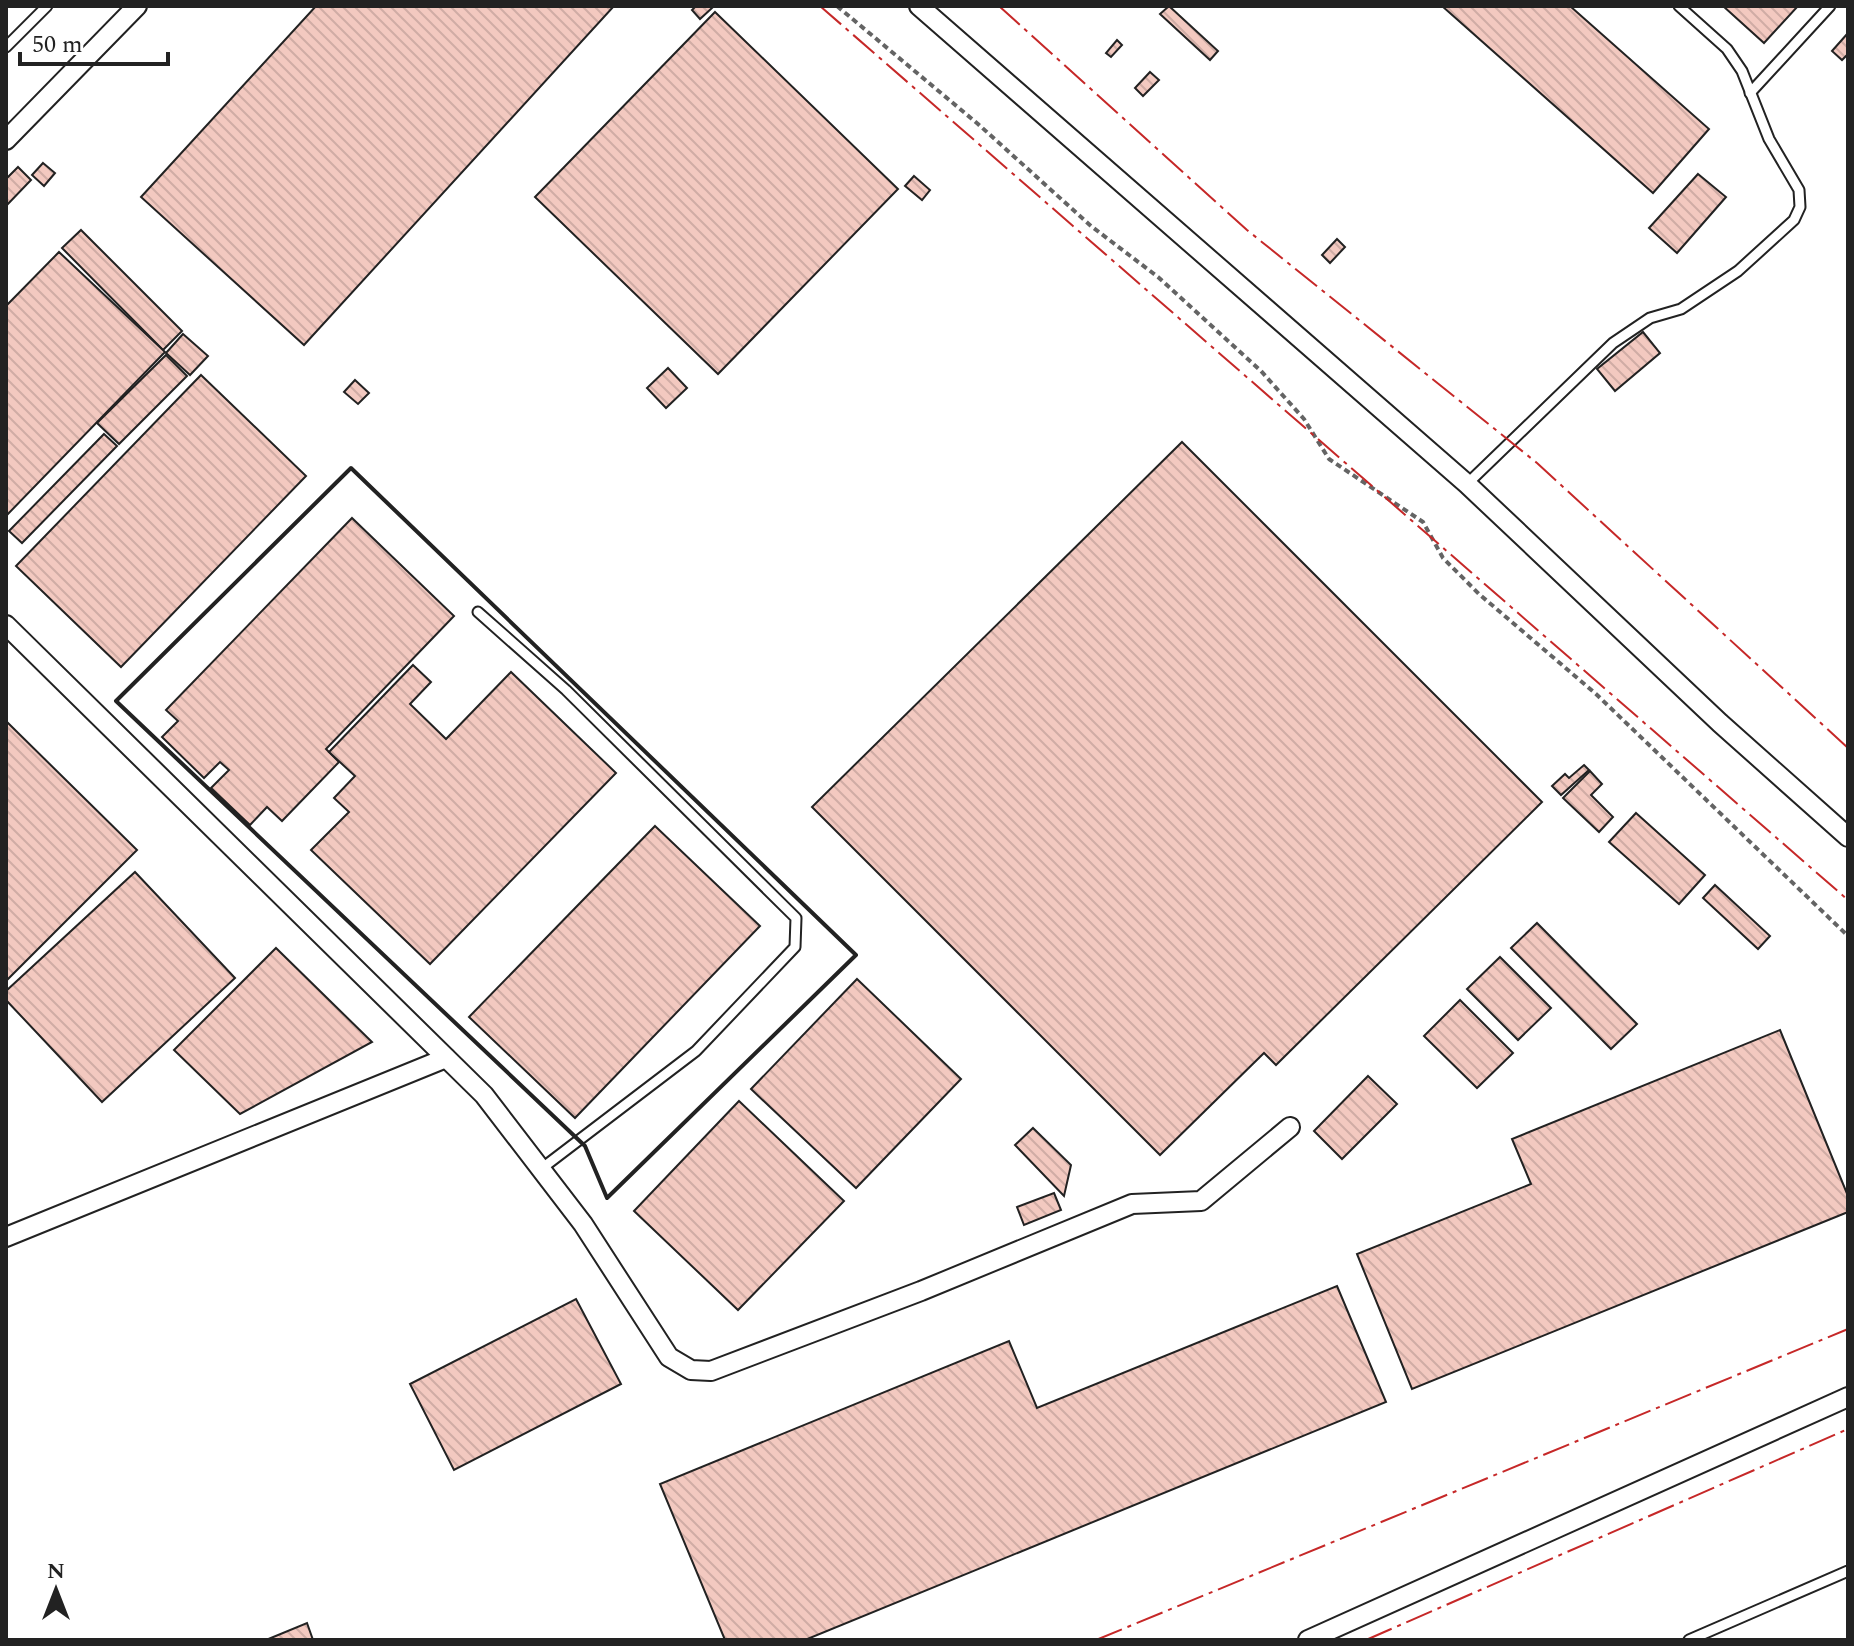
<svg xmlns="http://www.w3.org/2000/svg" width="1854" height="1646" font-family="Spectral,serif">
<defs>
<pattern id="building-back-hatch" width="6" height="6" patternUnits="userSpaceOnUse" patternTransform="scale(2)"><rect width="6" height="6" fill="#f3c9c0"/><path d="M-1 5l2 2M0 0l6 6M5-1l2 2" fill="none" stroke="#d0aca5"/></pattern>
</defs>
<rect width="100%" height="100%" fill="#fff"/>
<!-- building -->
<g fill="url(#building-back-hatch)" stroke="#222" stroke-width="2">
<path d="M316,6h298l-310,339 -163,-148z"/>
<path d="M696,6h14l2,2 -12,11 -8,-9z"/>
<path d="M1169,6l49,45 -8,9 -50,-46z"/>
<path d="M1442,6h128l139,123 -56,64z"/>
<path d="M1723,6h75l-34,37z"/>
<path d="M715,12l183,177 -180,185 -183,-177z"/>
<path d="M1848,33v21l-6,6 -10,-9z"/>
<path d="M1117,40l5,5 -11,12 -5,-4z"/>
<path d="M1150,72l9,8 -16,16 -8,-8z"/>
<path d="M43,163l12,10 -11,13 -12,-11z"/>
<path d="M18,167l13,13 -25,26v-27z"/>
<path d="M1698,174l28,23 -49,56 -28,-25z"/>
<path d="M914,176l16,14 -8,10 -17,-14z"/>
<path d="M81,230l101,101 -19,19 -101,-102z"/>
<path d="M1337,239l8,8 -15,16 -8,-8z"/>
<path d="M59,252l106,100 -159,164v-210z"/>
<path d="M1643,332l17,21 -45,38 -18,-22z"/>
<path d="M183,334l25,22 -18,19 -24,-22z"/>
<path d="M166,355l21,21 -68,68 -22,-21z"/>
<path d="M668,368l19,20 -21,20 -19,-20z"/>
<path d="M201,375l105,101 -185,191 -105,-101z"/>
<path d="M355,380l14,13 -11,11 -14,-12z"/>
<path d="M104,434l13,12 -95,97 -13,-12z"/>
<path d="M1182,442l360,360 -266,263 -12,-12 -104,102 -348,-348z"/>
<path d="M352,518l102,98 -128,133 13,13 -57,59 -15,-14 -17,18 -39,-37 18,-18 -9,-8 -16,16 -42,-41 16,-16 -12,-11z"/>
<path d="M413,665l18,17 -21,22 36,35 65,-67 105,101 -186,191 -119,-114 38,-38 -15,-14 21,-22 -26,-24z"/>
<path d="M6,721l131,129 -131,131z"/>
<path d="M1584,765l5,5 -28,25 -9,-9 13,-12 4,4z"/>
<path d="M1590,771l12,13 -11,11 22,22 -14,15 -36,-34z"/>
<path d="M1636,813l69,62 -26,29 -70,-62z"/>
<path d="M655,826l105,100 -185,192 -106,-101z"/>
<path d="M135,872l100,106 -133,124 -96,-102v-9z"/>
<path d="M1715,885l55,51 -12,13 -55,-51z"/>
<path d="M1537,923l100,101 -26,25 -100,-101z"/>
<path d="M276,948l96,94 -132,72 -66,-64z"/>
<path d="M1500,957l51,51 -33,32 -51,-51z"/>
<path d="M857,979l104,100 -105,109 -105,-99z"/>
<path d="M1460,1000l53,53 -36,35 -53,-52z"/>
<path d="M1780,1030l68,166v16l-436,177 -55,-135 174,-70 -19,-45z"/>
<path d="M1368,1076l29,28 -55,55 -28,-28z"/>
<path d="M739,1101l105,100 -106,109 -104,-99z"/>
<path d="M1033,1128l38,37 -7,31 -49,-51z"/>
<path d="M1054,1193l7,17 -37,15 -7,-18z"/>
<path d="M1337,1286l49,116 -581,238h-80l-65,-156 349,-143 28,67z"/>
<path d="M576,1299l45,85 -167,86 -44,-86z"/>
<path d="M307,1623l6,17h-47z"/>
</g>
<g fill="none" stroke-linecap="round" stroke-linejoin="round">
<defs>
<g id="service">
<path d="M6,47l41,-41"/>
<path d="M1750,93l80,-87"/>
<path d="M1467,484l146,-141 37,-25 31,-9 57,-38 56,-51 6,-13 -1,-17 -30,-51 -27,-68 -15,-22 -48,-43"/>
<path d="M478,612l88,78 230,228 -1,29 -99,104 -155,118"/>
<path d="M1689,1640l159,-69"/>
</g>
<g id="minor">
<path d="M919,6l548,478 253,239 128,114"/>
<path d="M6,140l131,-134"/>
<path d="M6,625l478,470 99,129 86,133 22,13 20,1 210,-80 211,-87 69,-3 89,-74"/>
<path d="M6,1237l440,-179"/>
<path d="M1308,1640l540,-243"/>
</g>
</defs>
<!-- service casing -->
<use href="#service" stroke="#222" stroke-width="13"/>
<!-- minor casing -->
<use href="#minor" stroke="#222" stroke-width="22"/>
<!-- path -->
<path stroke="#646464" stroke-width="4" stroke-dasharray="6 4" stroke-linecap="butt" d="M837,6l141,118 113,102 67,51 103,94 43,48 25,40 94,63 20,36 36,36 117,100 252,242"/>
<!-- service -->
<use href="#service" stroke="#fff" stroke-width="9"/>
<!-- minor -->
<use href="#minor" stroke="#fff" stroke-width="18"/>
<!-- wall -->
<path stroke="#222" stroke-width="4" d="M351,468l505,487 -249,243 -22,-52 -469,-445z"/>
<!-- power -->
<g stroke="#c62828" stroke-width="2" stroke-dasharray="28 6 4 6" stroke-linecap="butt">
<path d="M820,6l1028,894"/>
<path d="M999,6l248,224 290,233 311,285"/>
<path d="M1096,1640l752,-311"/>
<path d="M1366,1640l482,-211"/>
</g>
</g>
<!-- border -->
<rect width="1854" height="1646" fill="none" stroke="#222222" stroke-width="16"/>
<!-- north arrow -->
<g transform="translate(56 1590)" stroke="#ffffff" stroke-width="6" paint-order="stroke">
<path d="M0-6L14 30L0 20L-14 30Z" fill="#222222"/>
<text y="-12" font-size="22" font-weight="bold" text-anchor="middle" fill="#222222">N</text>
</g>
<!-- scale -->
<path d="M20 52v12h148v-12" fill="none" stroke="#222222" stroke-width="4"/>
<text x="32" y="52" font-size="24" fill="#222222" stroke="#ffffff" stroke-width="6" paint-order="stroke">50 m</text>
</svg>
